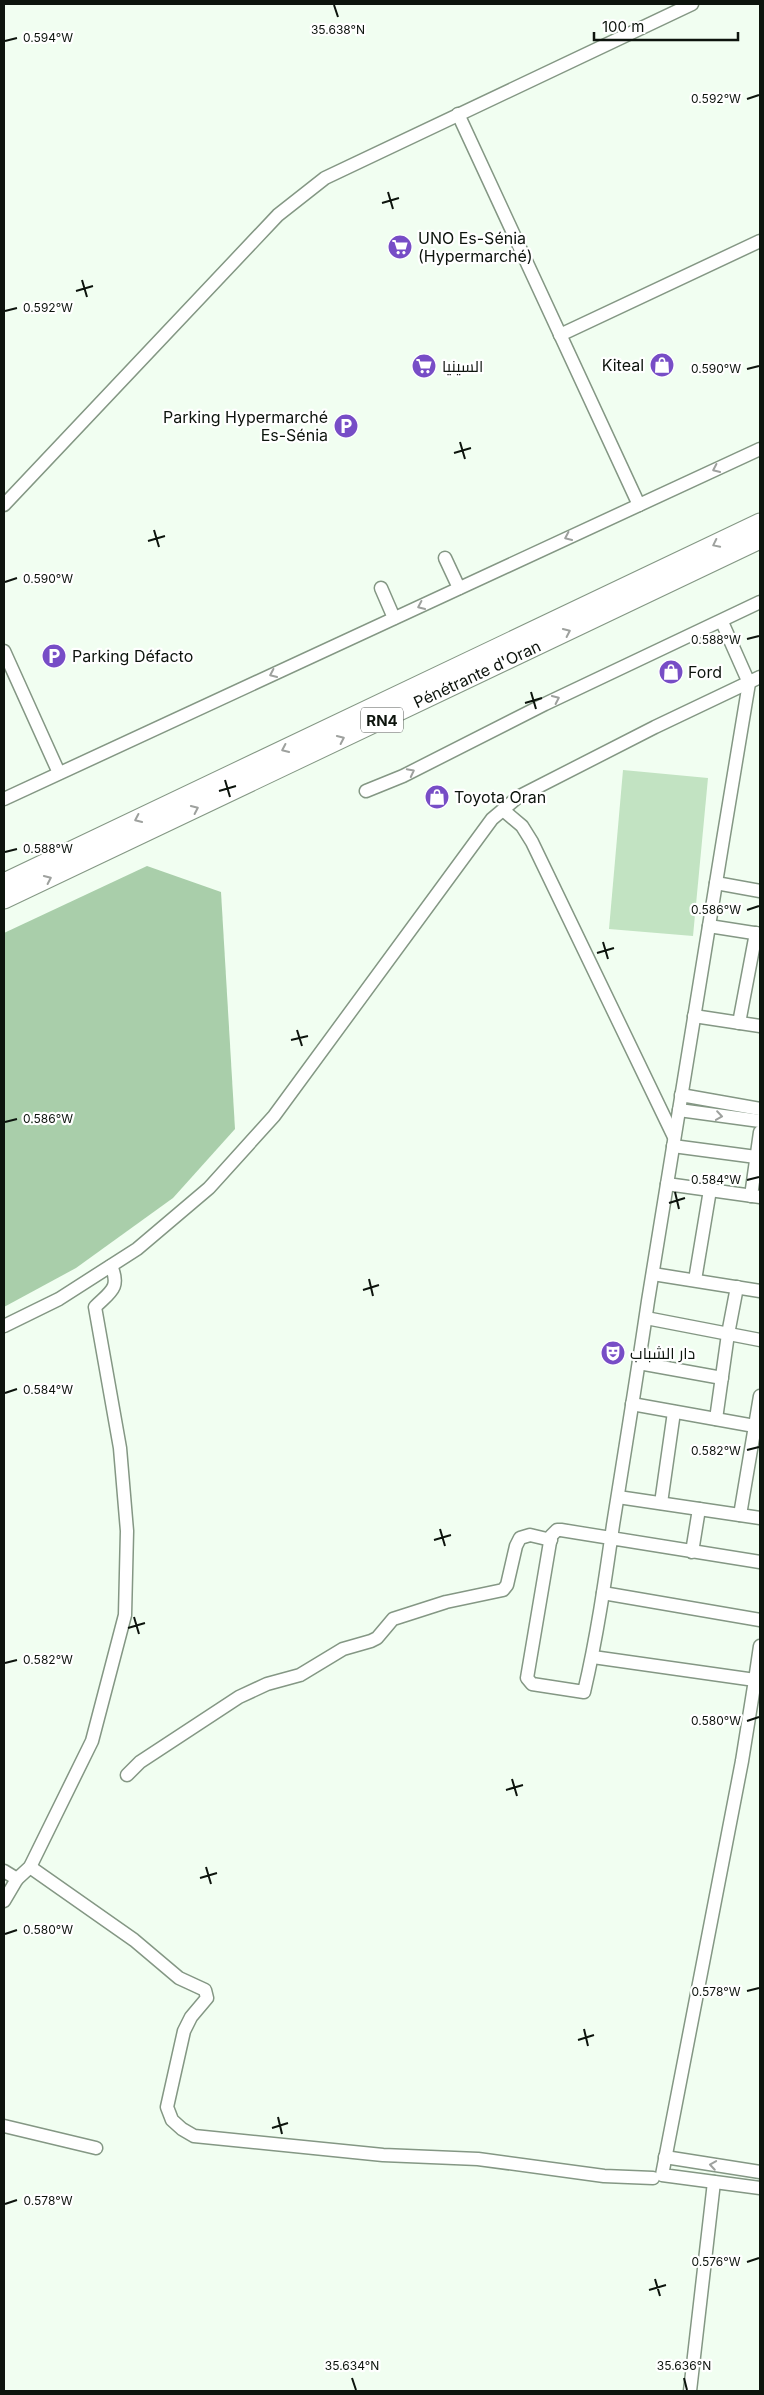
<svg xmlns="http://www.w3.org/2000/svg" width="764" height="2395" font-family="Inter,Cairo,sans-serif">
<rect width="100%" height="100%" fill="#f1fef1"/>
<!-- green -->
<path fill="#c2e3c2" d="M623,770l85,8 -15,158 -84,-7z"/>
<!-- forest -->
<path fill="#a9ceaa" d="M147,866l74,26 14,237 -62,69 -97,70 -72,39v-374z"/>
<g fill="none" stroke-linecap="round" stroke-linejoin="round">
<defs>
<g id="minor">
<path d="M458,114l181,391"/>
<path d="M560,335l200,-94"/>
<path d="M4,505l274,-290 47,-37 367,-174"/>
<path d="M445,558l14,30"/>
<path d="M381,588l13,30"/>
<path d="M722,622l27,61c-34,206 -69,412 -101,618 -11,75 -23,149 -35,224 -8,56 -16,112 -29,167l-52,-8 -5,-6 24,-142 6,-6h4l199,32"/>
<path d="M4,651l55,122"/>
<path d="M366,791l37,-15 142,-72 215,-102"/>
<path d="M4,799l756,-350"/>
<path d="M503,810l19,16 10,16 142,295"/>
<path d="M716,883l44,8"/>
<path d="M709,926l51,8"/>
<path d="M694,1016l66,10"/>
<path d="M739,1023l17,-90"/>
<path d="M681,1095l79,14"/>
<path d="M679,1110l81,11"/>
<path d="M673,1146l83,11"/>
<path d="M667,1184l93,13"/>
<path d="M751,1196l9,-64"/>
<path d="M653,1274l107,17"/>
<path d="M695,1280l15,-90"/>
<path d="M646,1318l114,22"/>
<path d="M4,1326l55,-27 78,-50 72,-61 65,-72 218,-297 26,-22 137,-70 105,-50"/>
<path d="M639,1363l83,15"/>
<path d="M632,1404l128,23"/>
<path d="M716,1419l12,-85 9,-47"/>
<path d="M618,1497l142,21"/>
<path d="M661,1503l13,-91"/>
<path d="M740,1515l20,-119"/>
<path d="M692,1552l7,-43"/>
<path d="M603,1593l157,27"/>
<path d="M593,1657l162,23 -13,81 -80,414 98,13"/>
<path d="M755,1680l5,-34"/>
<path d="M127,1775l13,-13 99,-65 28,-13 33,-9 43,-26 28,-8 6,-3 16,-19 53,-17 57,-12 4,-5 9,-39 4,-8 10,-3 21,5"/>
<path d="M30,1867l104,73 45,38 26,12 2,8 -16,19 -7,14 -17,76 5,13 10,9 12,7 189,19 95,4 126,17 49,2"/>
<path d="M4,1871l13,8 -13,22"/>
<path d="M17,1879l13,-12 62,-126 33,-126 2,-84 -7,-83 -25,-141c15,-15 26,-19 16,-41"/>
<path d="M4,2126l92,22"/>
<path d="M665,2157l95,15"/>
<path d="M690,2391l24,-209"/>
</g>
<g id="highway">
<path d="M4,883l756,-360"/>
<path d="M4,899l756,-360"/>
</g>
</defs>
<!-- minor casing -->
<use href="#minor" stroke="#849784" stroke-width="15"/>
<!-- highway casing -->
<use href="#highway" stroke="#849784" stroke-width="21"/>
<!-- minor -->
<use href="#minor" stroke="#fff" stroke-width="12"/>
<!-- highway -->
<use href="#highway" stroke="#fff" stroke-width="19"/>
</g>
<!-- one-way arrows -->
<defs><path id="oneway-chevron" d="M-2-3.5L2.5 0L-2 3.5" fill="none" stroke-width="1.6" stroke-linecap="round" stroke-linejoin="round" transform="scale(1.25)"/></defs>
<g stroke="#9ea19e">
<use href="#oneway-chevron" transform="translate(716 469) rotate(155)"/>
<use href="#oneway-chevron" transform="translate(568 537) rotate(155)"/>
<use href="#oneway-chevron" transform="translate(716 544) rotate(154)"/>
<use href="#oneway-chevron" transform="translate(421 606) rotate(155)"/>
<use href="#oneway-chevron" transform="translate(567 632) rotate(-25)"/>
<use href="#oneway-chevron" transform="translate(273 674) rotate(155)"/>
<use href="#oneway-chevron" transform="translate(556 699) rotate(-25)"/>
<use href="#oneway-chevron" transform="translate(341 739) rotate(-25)"/>
<use href="#oneway-chevron" transform="translate(285 749) rotate(155)"/>
<use href="#oneway-chevron" transform="translate(411 772) rotate(-27)"/>
<use href="#oneway-chevron" transform="translate(195 809) rotate(-25)"/>
<use href="#oneway-chevron" transform="translate(138 819) rotate(155)"/>
<use href="#oneway-chevron" transform="translate(48 879) rotate(-25)"/>
<use href="#oneway-chevron" transform="translate(719 1116) rotate(8)"/>
<use href="#oneway-chevron" transform="translate(713 2165) rotate(-171)"/>
</g>
<!-- ticks -->
<path fill="none" stroke="#0d140d" stroke-width="2" d="M334,5l4,12M5,41l12,-3M747,99l12,-4M388,192l5,17M382,203l17,-5M82,280l5,17M76,291l17,-5M5,311l12,-3M747,369l12,-3M460,442l5,17M454,453l17,-5M154,530l5,17M148,541l17,-5M5,582l12,-4M747,639l12,-3M531,692l5,17M525,703l17,-5M225,780l5,17M219,791l17,-5M5,852l12,-3M747,910l12,-4M603,942l5,17M597,953l17,-5M297,1030l5,16M291,1040l17,-4M5,1122l12,-3M747,1180l12,-3M675,1192l4,17M669,1203l16,-5M369,1279l4,17M363,1290l16,-5M5,1393l12,-4M747,1450l12,-3M440,1529l5,17M434,1540l17,-5M134,1617l5,17M128,1628l17,-5M5,1663l12,-3M747,1721l12,-4M512,1779l5,17M506,1790l17,-5M206,1867l5,17M200,1878l17,-5M5,1934l12,-4M747,1991l12,-3M584,2029l4,17M578,2040l16,-5M278,2117l4,17M272,2128l16,-5M5,2204l12,-4M747,2262l12,-4M655,2279l5,17M649,2290l17,-5M352,2378l4,12M684,2378l3,12"/>
<!-- icons -->
<defs>
<symbol id="supermarket-disc" viewBox="-11 -11 22 22"><circle r="9.5" fill="#774dc6" stroke="#fff"/><path d="M-6-5.5h2.5l.6 2H6L4.5 2H-2.5L-4.4-4H-6ZM-1.5 3.2a1.3 1.3 0 1 0 .1 0ZM3 3.2a1.3 1.3 0 1 0 .1 0Z" fill="#fff"/></symbol>
<symbol id="shop-disc" viewBox="-11 -11 22 22"><circle r="9.5" fill="#774dc6" stroke="#fff"/><path d="M-5-2.5h2.3a2.7 3.5 0 0 1 5.4 0H5L5.5 6h-11ZM-1.5-2.5h3a1.5 2.3 0 0 0-3 0Z" fill="#fff"/></symbol>
<symbol id="parking-disc" viewBox="-11 -11 22 22"><circle r="9.5" fill="#774dc6" stroke="#fff"/><path d="M-3.5-5.5H1a3.5 3.5 0 0 1 0 7H-1V5.5H-3.5ZM-1-3.4V-.6H.8a1.4 1.4 0 0 0 0-2.8Z" fill="#fff"/></symbol>
<symbol id="theatre-disc" viewBox="-11 -11 22 22"><circle r="9.5" fill="#774dc6" stroke="#fff"/><path d="M-5-5.5Q0-4 5-5.5V0Q5 5 0 6Q-5 5-5 0ZM-3.3-2.5H-1v1.5H-3.3ZM1-2.5H3.3v1.5H1ZM-2.8 1Q0 5.5 2.8 1Z" fill="#fff"/></symbol>
</defs>
<g fill-rule="evenodd">
<use href="#supermarket-disc" x="386" y="233" width="28" height="28"/>
<use href="#shop-disc" x="648" y="351" width="28" height="28"/>
<use href="#supermarket-disc" x="410" y="352" width="28" height="28"/>
<use href="#parking-disc" x="332" y="412" width="28" height="28"/>
<use href="#parking-disc" x="40" y="642" width="28" height="28"/>
<use href="#shop-disc" x="657" y="658" width="28" height="28"/>
<use href="#shop-disc" x="423" y="783" width="28" height="28"/>
<use href="#theatre-disc" x="599" y="1339" width="28" height="28"/>
</g>
<g text-anchor="middle" dominant-baseline="central" stroke-width="4.5" stroke-linejoin="round" paint-order="stroke">
<!-- shield labels -->
<rect fill="#fff" stroke="#565a56" stroke-width="1" x="361" y="707.5" width="42" height="25" rx="4"/>
<g font-size="15" font-weight="bold" fill="#0d140d">
<text x="382" y="720">RN4</text>
</g>
<!-- poi labels -->
<g font-size="16" fill="#0d140d" stroke="#fff" text-anchor="start">
<text x="418" y="238">UNO Es-Sénia<tspan x="418" dy="18">(Hypermarché)</tspan></text>
<text x="644" y="365" text-anchor="end">Kiteal</text>
<text x="442" y="366">السينيا</text>
<text x="328" y="417" text-anchor="end">Parking Hypermarché<tspan x="328" dy="18">Es-Sénia</tspan></text>
<text x="72" y="656">Parking Défacto</text>
<text x="688" y="672">Ford</text>
<text x="454" y="797">Toyota Oran</text>
<text x="630" y="1353">دار الشباب</text>
</g>
<!-- street labels -->
<g font-size="16" fill="#0d140d" stroke="#fff">
<text transform="translate(477 674) rotate(-25)">Pénétrante d'Oran</text>
</g>
</g>
<g font-size="12" text-anchor="middle" fill="#0d140d" stroke="#fff" stroke-width="4.5" stroke-linejoin="round" paint-order="stroke">
<text x="338" y="34">35.638°N</text>
<text x="48" y="42">0.594°W</text>
<text x="716" y="103">0.592°W</text>
<text x="48" y="312">0.592°W</text>
<text x="716" y="373">0.590°W</text>
<text x="48" y="583">0.590°W</text>
<text x="716" y="644">0.588°W</text>
<text x="48" y="853">0.588°W</text>
<text x="716" y="914">0.586°W</text>
<text x="48" y="1123">0.586°W</text>
<text x="716" y="1184">0.584°W</text>
<text x="48" y="1394">0.584°W</text>
<text x="716" y="1455">0.582°W</text>
<text x="48" y="1664">0.582°W</text>
<text x="716" y="1725">0.580°W</text>
<text x="48" y="1934">0.580°W</text>
<text x="716" y="1996">0.578°W</text>
<text x="48" y="2205">0.578°W</text>
<text x="716" y="2266">0.576°W</text>
<text x="352" y="2370">35.634°N</text>
<text x="684" y="2370">35.636°N</text>
</g>
<!-- border -->
<rect width="764" height="2395" fill="none" stroke="#0d140d" stroke-width="10"/>
<!-- scale -->
<path d="M594 32v8h144v-8" fill="none" stroke="#0d140d" stroke-width="2.5"/>
<text x="602" y="32" font-size="15" fill="#0d140d" stroke="#ffffff" stroke-width="4" paint-order="stroke">100 m</text>
</svg>
